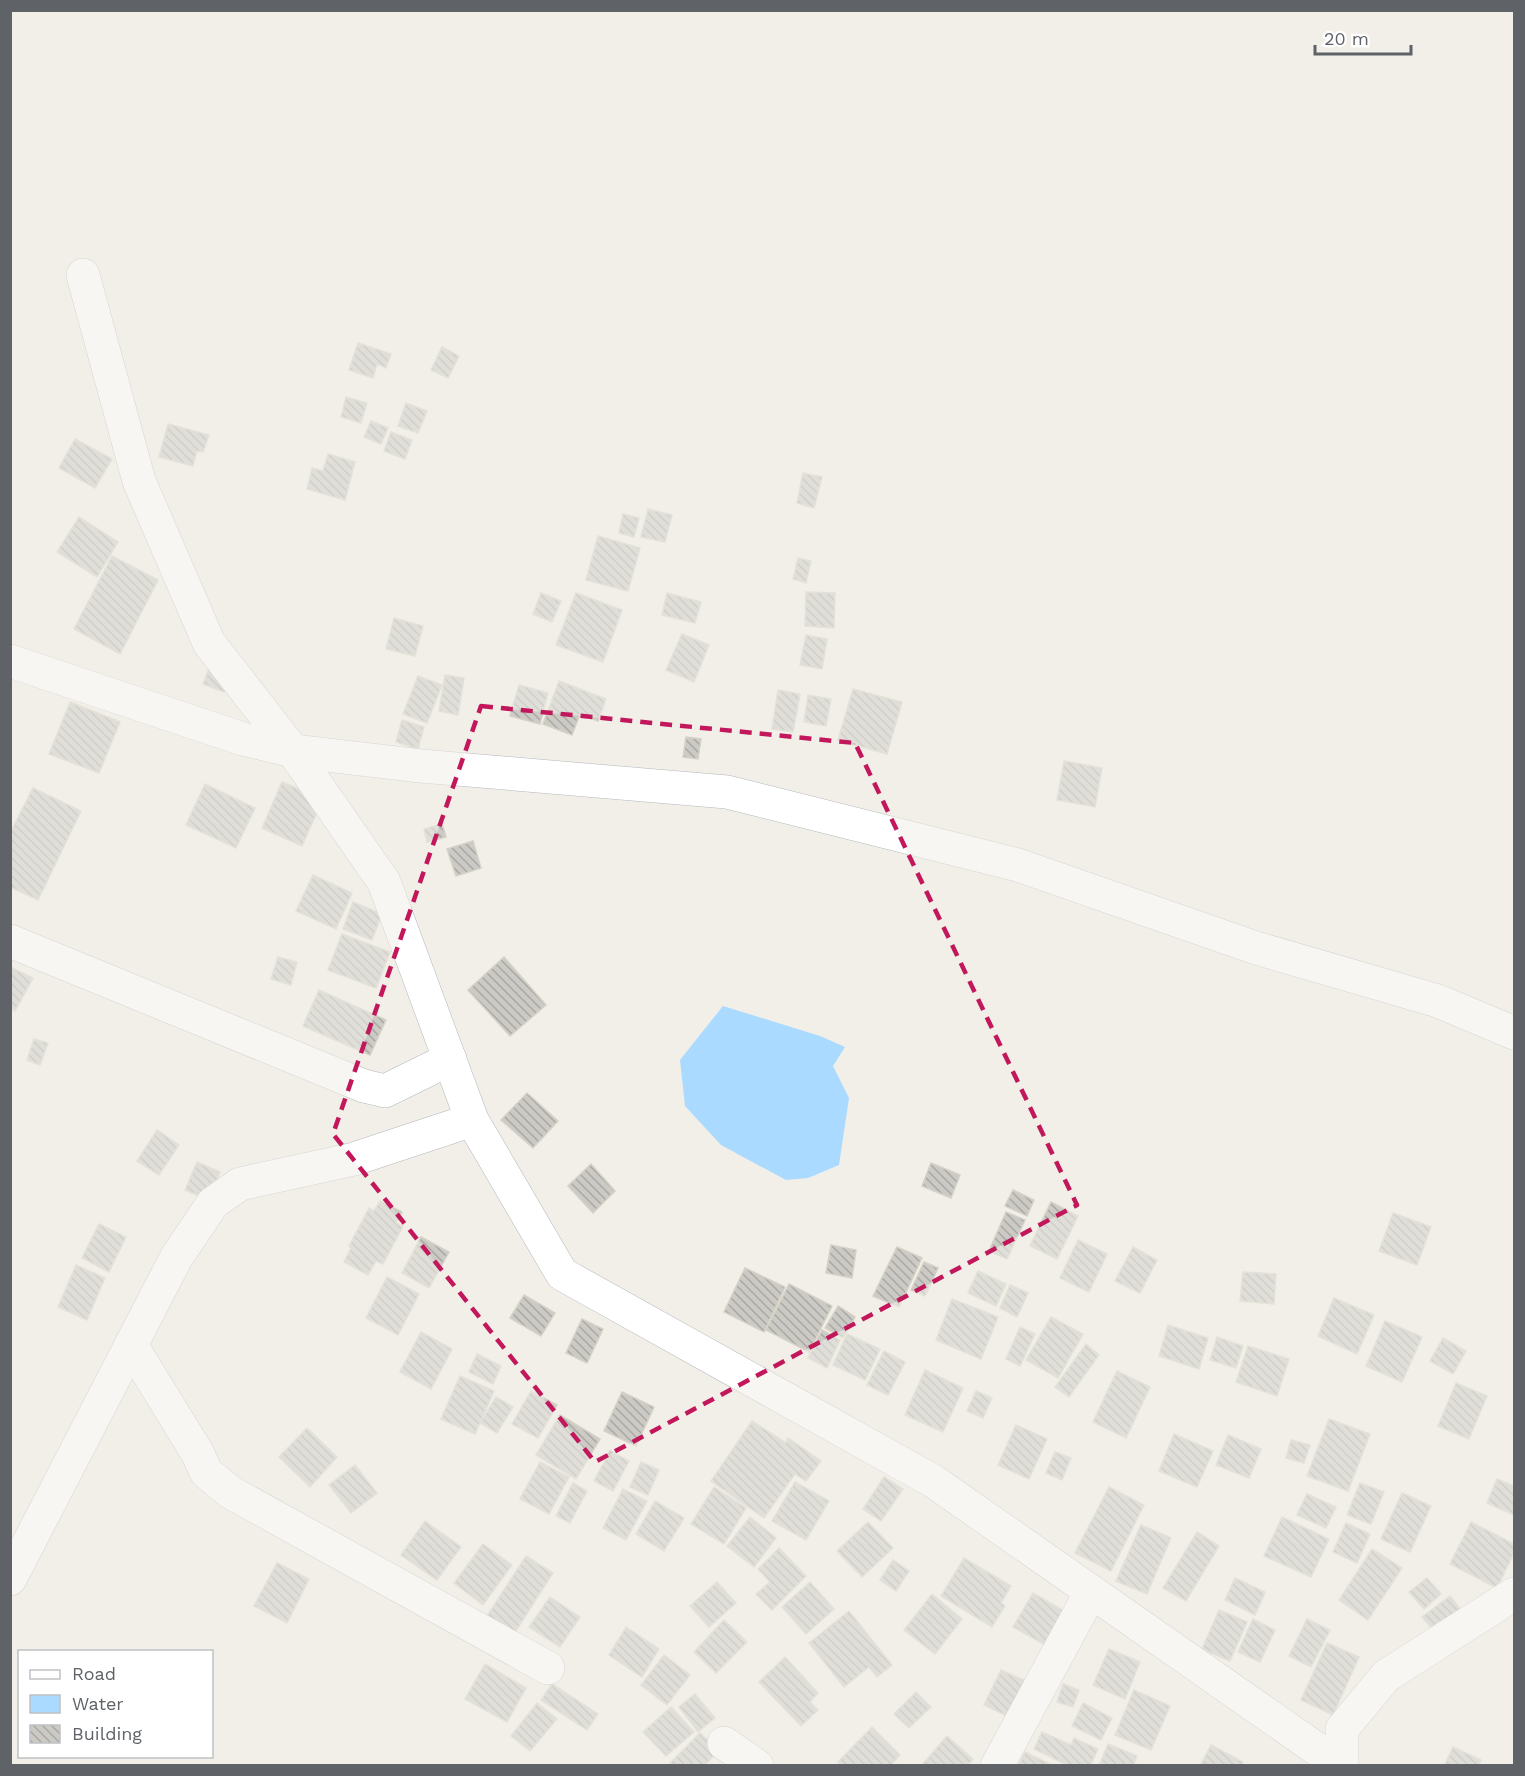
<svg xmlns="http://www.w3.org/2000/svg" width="1525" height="1776" font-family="'Work Sans',sans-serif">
<defs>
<pattern id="building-back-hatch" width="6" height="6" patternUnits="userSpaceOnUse" patternTransform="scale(1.5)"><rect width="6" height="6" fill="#cccac5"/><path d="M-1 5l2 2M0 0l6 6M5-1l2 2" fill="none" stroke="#a9a8a4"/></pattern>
</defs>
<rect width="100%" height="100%" fill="#f1efe8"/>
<!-- water -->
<path fill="#aadaff" d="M723,1006l97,30 25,11 -12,19 16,32 -10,67 -31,13 -22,2 -65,-35 -36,-39 -5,-46z"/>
<!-- building -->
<g fill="url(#building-back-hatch)" stroke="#d6d1c6" stroke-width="1.5">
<path d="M358,343l33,11 -5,14 -9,-4 -4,14 -24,-8z"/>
<path d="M442,347l17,9 -11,22 -17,-8z"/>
<path d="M346,397l21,6 -6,20 -20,-6z"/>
<path d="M406,403l21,8 -9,22 -20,-7z"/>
<path d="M371,421l17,7 -7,16 -17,-7z"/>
<path d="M168,424l41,11 -6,17 -6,-1 -4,15 -34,-9z"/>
<path d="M391,432l21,8 -7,19 -21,-8z"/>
<path d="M75,439l37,20 -17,29 -36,-20z"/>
<path d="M328,454l27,8 -10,38 -38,-11 5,-21 11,3z"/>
<path d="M803,473l19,4 -8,31 -17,-5z"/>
<path d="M648,509l24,6 -7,27 -24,-5z"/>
<path d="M623,514l16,4 -5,19 -15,-4z"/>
<path d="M79,517l39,25 -21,35 -40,-25z"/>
<path d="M598,536l42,12 -12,43 -42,-11z"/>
<path d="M112,556l46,24 -38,74 -46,-25z"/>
<path d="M798,558l13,3 -5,22 -13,-4z"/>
<path d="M806,592l29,1 -1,35 -29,-2z"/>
<path d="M541,593l20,8 -9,21 -19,-8z"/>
<path d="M576,593l46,17 -19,52 -47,-17z"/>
<path d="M667,593l34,9 -6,21 -33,-8z"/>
<path d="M394,618l29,8 -8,30 -29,-7z"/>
<path d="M682,634l27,11 -15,37 -28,-12z"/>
<path d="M806,635l21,4 -5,30 -22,-4z"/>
<path d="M209,668l21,8 -6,16 -21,-8z"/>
<path d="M445,675l19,3 -6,37 -19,-4z"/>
<path d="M418,676l24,9 -15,38 -24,-9z"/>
<path d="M559,681l47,18 -8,22 -18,-7 -8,21 -29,-11z"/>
<path d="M519,685l29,8 -8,31 -30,-8z"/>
<path d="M853,689l49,13 -15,52 -49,-14z"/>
<path d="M778,690l22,4 -7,38 -21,-3z"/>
<path d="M808,695l23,4 -5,27 -22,-4z"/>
<path d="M70,702l50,20 -21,51 -50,-19z"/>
<path d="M402,720l22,7 -6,22 -22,-7z"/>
<path d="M686,737l15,2 -3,20 -15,-2z"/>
<path d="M1064,761l38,7 -7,39 -38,-7z"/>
<path d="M282,782l41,17 -21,47 -40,-18z"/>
<path d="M205,784l50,24 -19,40 -50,-23z"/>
<path d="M33,788l48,23 -43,89 -28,-13v-54z"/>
<path d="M442,824l4,13 -19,5 -3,-13z"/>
<path d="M473,841l8,27 -25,8 -9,-27z"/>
<path d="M313,875l39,18 -16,36 -40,-18z"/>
<path d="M353,902l29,12 -10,26 -29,-11z"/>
<path d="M342,934l48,18 -14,36 -48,-18z"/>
<path d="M278,957l19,5 -6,23 -20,-6z"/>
<path d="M504,957l42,48 -36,31 -42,-46z"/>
<path d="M10,967l23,11 -18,33 -5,-3z"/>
<path d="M319,990l67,30 -16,35 -67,-29z"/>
<path d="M34,1039l14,4 -8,22 -13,-5z"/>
<path d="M527,1093l31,28 -25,27 -32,-28z"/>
<path d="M157,1130l22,15 -20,30 -22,-14z"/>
<path d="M197,1162l23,10 -11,28 -24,-10z"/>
<path d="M931,1163l29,12 -9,23 -29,-12z"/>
<path d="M591,1164l24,27 -22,22 -25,-27z"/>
<path d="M1013,1190l21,10 -7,16 -22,-10z"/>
<path d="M380,1201l22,11 -6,11 7,3 -20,38 -7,-3 -8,14 -24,-13 7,-14 -2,-2 20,-38 5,3z"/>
<path d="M1051,1202l27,14 -21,43 -27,-13z"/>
<path d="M1006,1212l19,8 -18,39 -18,-8z"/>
<path d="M1393,1213l38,14 -14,38 -38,-14z"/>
<path d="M99,1224l27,13 -17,35 -27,-14z"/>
<path d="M421,1237l28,15 -20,36 -27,-15z"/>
<path d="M1078,1240l29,14 -18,38 -29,-14z"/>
<path d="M831,1245l25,5 -4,28 -26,-5z"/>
<path d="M897,1247l25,11 -23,49 -26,-11z"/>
<path d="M1133,1247l24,13 -17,33 -25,-12z"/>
<path d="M924,1262l14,6 -13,28 -14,-6z"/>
<path d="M76,1265l29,13 -18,42 -29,-13z"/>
<path d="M745,1268l40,19 -21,45 -40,-20z"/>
<path d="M978,1271l28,13 -10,22 -28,-13z"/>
<path d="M1243,1272l33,2 -2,30 -34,-3z"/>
<path d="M387,1277l32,17 -21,41 -32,-17z"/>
<path d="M789,1284l43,22 -23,46 -43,-22z"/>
<path d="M1010,1285l18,8 -11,24 -17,-9z"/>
<path d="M524,1295l31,18 -14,23 -31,-18z"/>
<path d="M1334,1298l40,17 -17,39 -39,-18z"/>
<path d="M952,1299l46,18 -17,42 -45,-19z"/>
<path d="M838,1306l17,11 -12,21 -18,-10z"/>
<path d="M1051,1317l32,17 -25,44 -32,-18z"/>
<path d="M582,1319l21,10 -16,34 -21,-10z"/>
<path d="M1385,1321l37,16 -20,45 -36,-16z"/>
<path d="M1168,1325l40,13 -9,31 -40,-13z"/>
<path d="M1020,1327l15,7 -15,32 -14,-7z"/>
<path d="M822,1330l18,10 -13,28 -19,-10z"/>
<path d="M421,1332l31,17 -21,40 -31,-17z"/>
<path d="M847,1334l33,15 -15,31 -32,-15z"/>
<path d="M1217,1337l26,9 -7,22 -26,-8z"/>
<path d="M1443,1338l23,13 -13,23 -23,-13z"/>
<path d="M1086,1344l13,11 -30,42 -14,-10z"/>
<path d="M1248,1346l41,13 -12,37 -41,-14z"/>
<path d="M884,1351l21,11 -17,33 -21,-10z"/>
<path d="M477,1354l24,12 -8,18 -24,-12z"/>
<path d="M925,1370l38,18 -20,44 -38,-17z"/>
<path d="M1117,1371l33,16 -24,51 -33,-16z"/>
<path d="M460,1376l34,15 -19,43 -34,-15z"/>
<path d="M1456,1383l31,13 -18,43 -31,-13z"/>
<path d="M531,1391l26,14 -19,33 -26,-14z"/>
<path d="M976,1391l16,7 -9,20 -16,-7z"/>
<path d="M622,1392l32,15 -18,39 -32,-15z"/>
<path d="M496,1397l17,10 -16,26 -17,-10z"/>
<path d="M560,1415l40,24 -24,40 -40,-24z"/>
<path d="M1329,1419l41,15 -22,57 -41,-15z"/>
<path d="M752,1421l34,22 2,-5 33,23 -15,20 -11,-7 -31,44 -53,-37z"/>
<path d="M1016,1425l31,14 -18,40 -31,-14z"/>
<path d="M307,1428l30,29 -27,30 -31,-30z"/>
<path d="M1174,1434l39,17 -16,36 -38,-16z"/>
<path d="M1228,1435l33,14 -12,29 -33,-13z"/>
<path d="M1291,1440l19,5 -6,18 -18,-5z"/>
<path d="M610,1451l19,10 -16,30 -19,-10z"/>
<path d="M1055,1452l16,6 -9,22 -16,-7z"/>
<path d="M540,1462l29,15 -20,37 -29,-15z"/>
<path d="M641,1462l18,8 -11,25 -18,-8z"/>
<path d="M355,1465l22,28 -26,20 -22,-28z"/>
<path d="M884,1477l19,12 -22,32 -18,-12z"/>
<path d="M1497,1479l17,7v29l-27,-12z"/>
<path d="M795,1482l34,19 -23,39 -34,-19z"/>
<path d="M573,1483l14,8 -17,32 -14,-7z"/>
<path d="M1360,1483l24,9 -13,32 -24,-9z"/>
<path d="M714,1487l32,21 -22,36 -33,-20z"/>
<path d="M1109,1487l35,18 -33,66 -36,-18z"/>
<path d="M623,1489l24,12 -21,39 -23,-12z"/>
<path d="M1402,1493l29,13 -21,46 -29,-13z"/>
<path d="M1307,1494l29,13 -10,21 -29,-13z"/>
<path d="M655,1501l29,17 -20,33 -28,-17z"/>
<path d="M750,1517l26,21 -22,29 -27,-21z"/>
<path d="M1282,1517l47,22 -18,38 -47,-21z"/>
<path d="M425,1521l36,26 -24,33 -36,-25z"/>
<path d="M868,1522l25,26 -31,29 -25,-26z"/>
<path d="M1471,1522l43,22v9l-17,35 -47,-24z"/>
<path d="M1346,1523l24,11 -13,29 -24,-11z"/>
<path d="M1141,1525l30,13 -24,56 -31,-13z"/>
<path d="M1197,1532l22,14 -33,55 -23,-13z"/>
<path d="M483,1544l29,21 -29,40 -29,-22z"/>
<path d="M779,1548l27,28 -34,34 -16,-16 14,-12 -12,-13z"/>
<path d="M1372,1549l30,19 -34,52 -29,-20z"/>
<path d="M526,1556l27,17 -41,64 -27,-18z"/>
<path d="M964,1558l47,28 -10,17 4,3 -13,21 -51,-31z"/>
<path d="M893,1560l16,11 -13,20 -16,-11z"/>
<path d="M277,1563l32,16 -22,44 -33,-17z"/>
<path d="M1235,1578l30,14 -10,23 -30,-15z"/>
<path d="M1427,1578l14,16 -17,15 -15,-17z"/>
<path d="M717,1582l19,21 -27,24 -19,-21z"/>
<path d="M810,1582l24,27 -28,25 -24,-27z"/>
<path d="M1033,1593l31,18 -19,34 -32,-18z"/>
<path d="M932,1594l30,25 -27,35 -31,-24z"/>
<path d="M1450,1596l11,14 -27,21 -12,-14z"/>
<path d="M550,1597l30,20 -20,30 -31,-20z"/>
<path d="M1219,1610l28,12 -17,39 -28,-12z"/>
<path d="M849,1611l43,54 -15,12 -8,-10 -25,20 -35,-44z"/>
<path d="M1253,1619l22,11 -15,32 -22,-10z"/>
<path d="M1307,1619l23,11 -19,37 -22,-11z"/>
<path d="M724,1620l23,22 -31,31 -22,-21z"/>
<path d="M626,1627l33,22 -17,28 -33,-22z"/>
<path d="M1327,1643l32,14 -26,58 -32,-15z"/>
<path d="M1109,1649l31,13 -15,37 -32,-14z"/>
<path d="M664,1655l26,20 -23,30 -26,-20z"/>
<path d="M785,1657l33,36 -8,9 8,8 -17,16 -42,-44z"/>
<path d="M485,1664l41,24 -19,34 -42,-23z"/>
<path d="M1001,1670l27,12 -17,36 -27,-13z"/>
<path d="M552,1684l46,30 -11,16 -46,-30z"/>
<path d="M1063,1684l16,6 -6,17 -16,-5z"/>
<path d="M1134,1690l36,16 -19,44 -36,-15z"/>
<path d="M916,1692l15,15 -22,21 -15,-14z"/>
<path d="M695,1694l20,24 -17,14 -19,-25z"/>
<path d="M537,1703l20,16 -27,32 -19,-15z"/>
<path d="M1083,1703l29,15 -11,22 -29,-14z"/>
<path d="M671,1707l23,25 -28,24 -23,-24z"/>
<path d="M872,1727l28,28 -10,11h-48l-4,-4z"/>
<path d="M1042,1732l29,13 3,-7 24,11 -8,17h-21l-35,-17z"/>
<path d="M700,1733l18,18 -14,15h-31l-3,-3z"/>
<path d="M947,1736l26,23 -6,7h-46z"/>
<path d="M1108,1744l29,12 -4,10h-34z"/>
<path d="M1211,1745l32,17 -2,4h-41z"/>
<path d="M1453,1747l28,13 -3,6h-34z"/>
<path d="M1025,1752l29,14h-36z"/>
</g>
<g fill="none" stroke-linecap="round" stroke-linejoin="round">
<defs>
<g id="minor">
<path d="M83,275l56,206 70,162 84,108 91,131 88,238 90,154 371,207 408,285"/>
<path d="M10,661l233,78 50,12 128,15 306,26 291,73 238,83 182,53 76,32"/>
<path d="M10,941l354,145 21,5 65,-32"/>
<path d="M131,1345l67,109 8,18 24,20 318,176"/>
<path d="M10,1579l166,-321 37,-55 27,-19 114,-25 118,-39"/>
<path d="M724,1743l33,23"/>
<path d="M997,1766l94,-174"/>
<path d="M1342,1766v-37l44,-53 128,-82"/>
</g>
</defs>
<!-- minor casing -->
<use href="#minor" stroke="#b5b8bc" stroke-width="34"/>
<!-- minor -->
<use href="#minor" stroke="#fff" stroke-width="33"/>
</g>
<!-- marked area -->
<path d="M0 0H1525V1776H0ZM481,706l374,37 222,462 -482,257 -262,-328z" fill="#f1efe8" fill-opacity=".55" fill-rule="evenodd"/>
<path fill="none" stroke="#c2185b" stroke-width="4.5" stroke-dasharray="12 8" stroke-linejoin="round" d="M481,706l374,37 222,462 -482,257 -262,-328z"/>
<!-- border -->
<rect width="1525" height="1776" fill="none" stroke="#5f6368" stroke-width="24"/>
<!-- legend -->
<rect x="18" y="1650" width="195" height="108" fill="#ffffff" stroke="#bfc1c3" stroke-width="1.5"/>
<rect x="30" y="1670" width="30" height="9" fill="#ffffff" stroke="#bfc1c3" stroke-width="1.5"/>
<text x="72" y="1680" font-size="18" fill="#5f6368">Road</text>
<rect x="30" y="1695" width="30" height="18" fill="#aadaff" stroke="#bfc1c3" stroke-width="1.5"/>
<text x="72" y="1710" font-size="18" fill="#5f6368">Water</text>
<rect x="30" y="1725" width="30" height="18" fill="url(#building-back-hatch)" stroke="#bfc1c3" stroke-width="1.5"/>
<text x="72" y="1740" font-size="18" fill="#5f6368">Building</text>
<!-- scale -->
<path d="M1315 45v9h96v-9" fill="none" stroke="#5f6368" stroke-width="3"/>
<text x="1324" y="45" font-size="18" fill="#5f6368" stroke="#ffffff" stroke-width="4.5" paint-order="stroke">20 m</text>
</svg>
